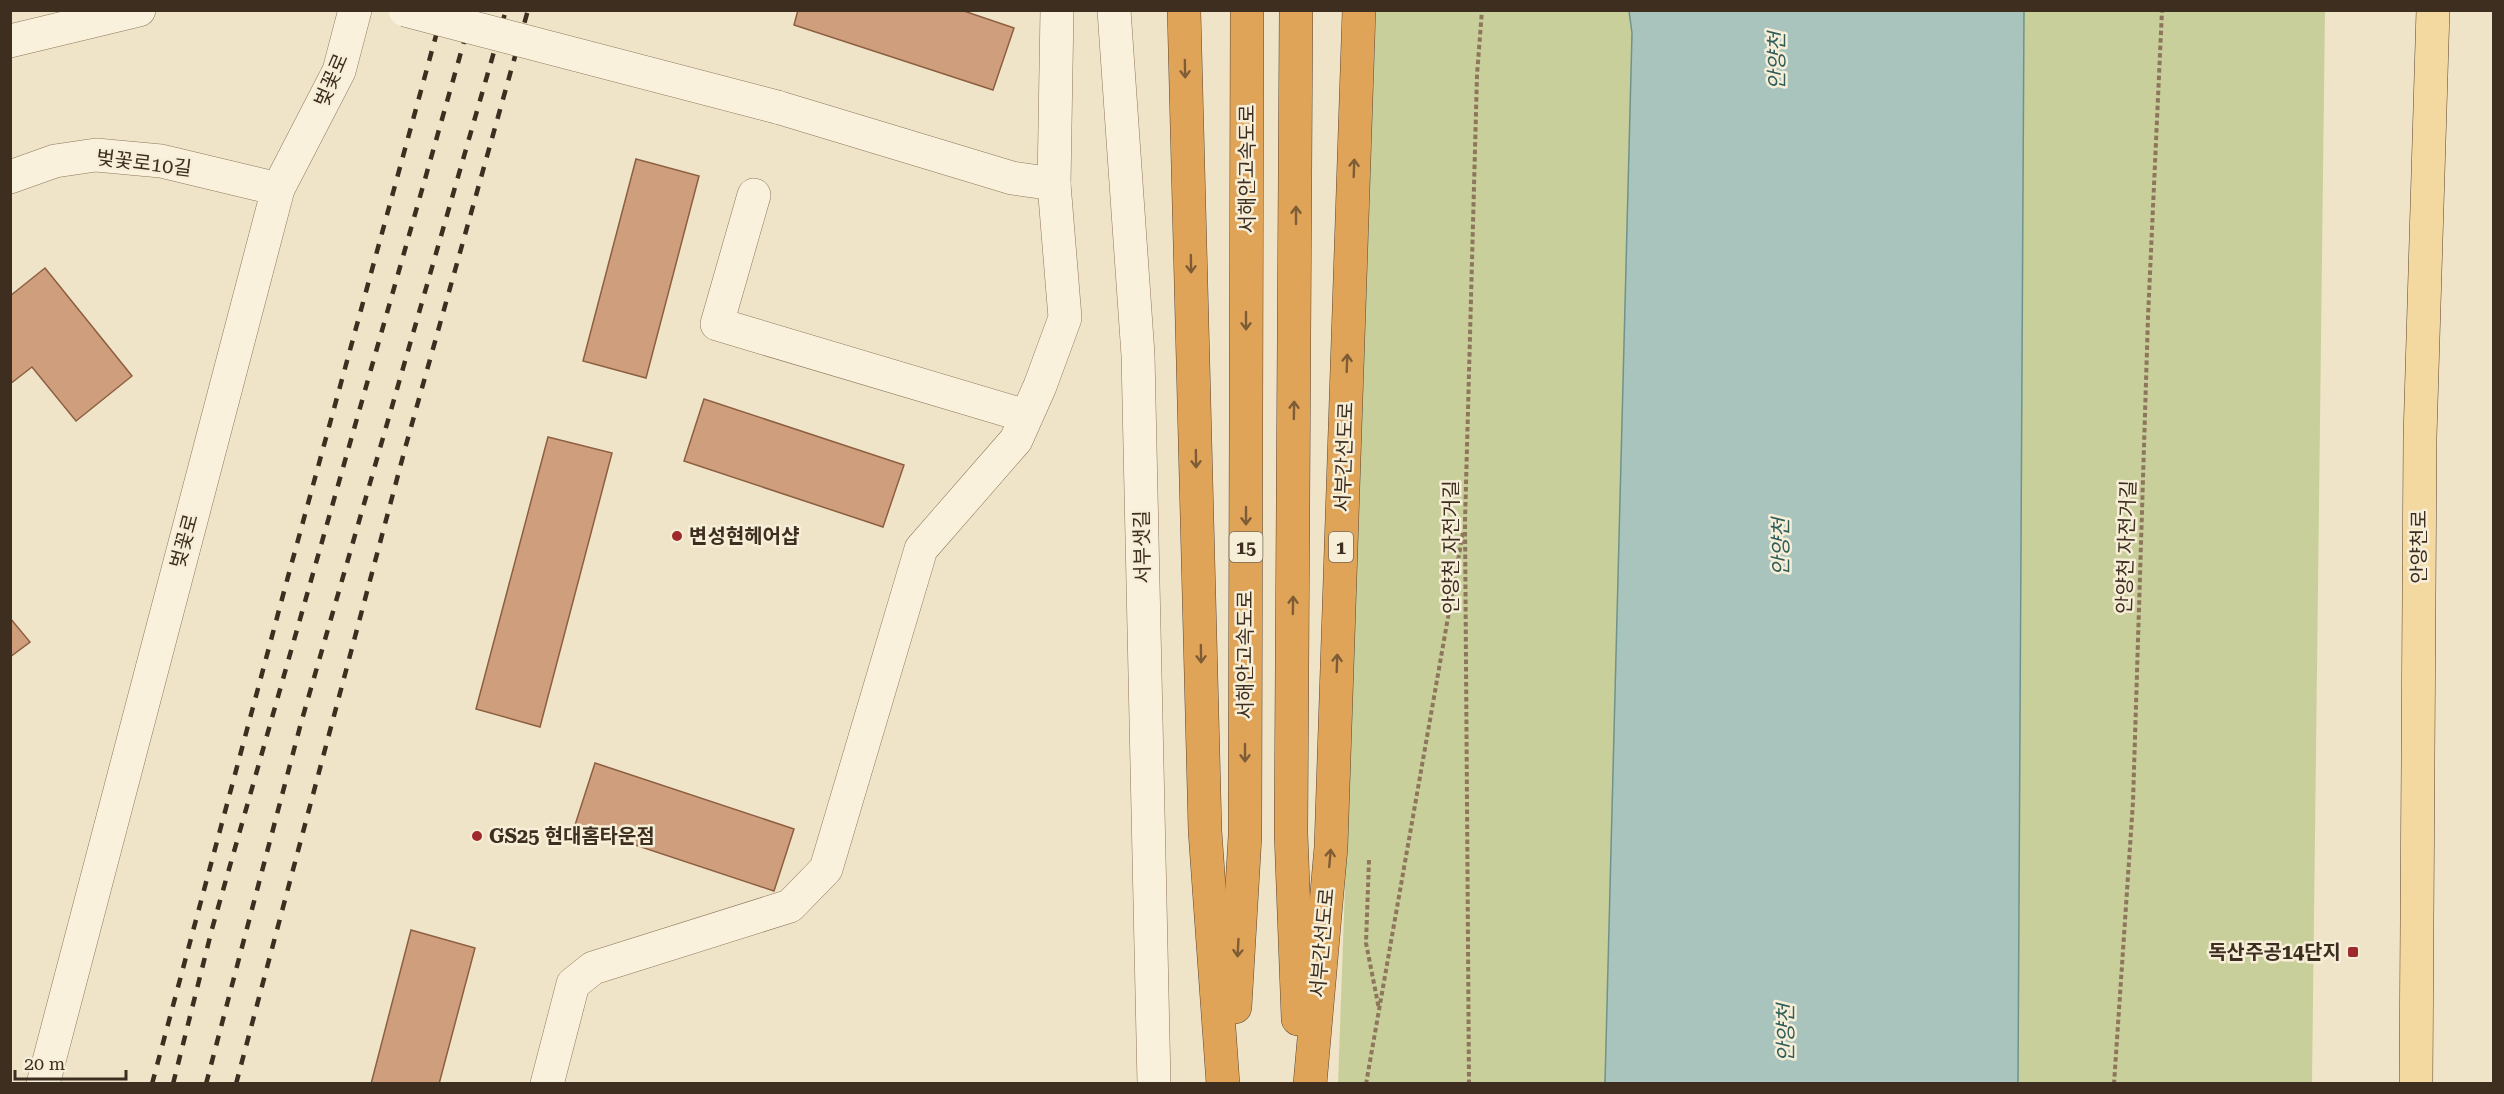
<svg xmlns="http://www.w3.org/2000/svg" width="2504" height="1094" font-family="'Roboto Serif','Noto Sans KR',serif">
<rect width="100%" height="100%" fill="#f0e4c8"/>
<!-- green -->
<path fill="#c9cf9b" d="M1376,11h949l-13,1072 -974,1z"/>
<!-- water -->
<path fill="#a9c4bc" stroke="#6f938a" stroke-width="1.5" d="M1629,11h395l-6,1072h-413l27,-1050z"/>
<!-- building -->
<g fill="#cf9f7d" stroke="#8d5f41" stroke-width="1.5">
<path d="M798,10h163l53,18 -21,62 -199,-65z"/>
<path d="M636,159l63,17 -53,202 -63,-17z"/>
<path d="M45,268l87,108 -56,45 -44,-54 -22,17v-88z"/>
<path d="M704,399l200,66 -21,62 -199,-66z"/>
<path d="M548,437l64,16 -72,274 -64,-18z"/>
<path d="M10,618l20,24 -20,15z"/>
<path d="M595,763l199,66 -20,62 -199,-66z"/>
<path d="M411,930l64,18 -36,136h-68z"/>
</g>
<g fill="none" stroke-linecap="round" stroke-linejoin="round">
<defs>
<g id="minor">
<path d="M1114,10l24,345 16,729"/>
<path d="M10,41l129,-31"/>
<path d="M777,107l235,71 42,6"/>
<path d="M10,177l45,-16 41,-6 65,6 117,28"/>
<path d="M754,195l-37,129 309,92"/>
<path d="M43,1084l235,-895 61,-118 16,-61"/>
<path d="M547,1084l26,-100 20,-16 197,-62 36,-37 95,-320 95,-109 24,-54 25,-68 -11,-134 3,-174"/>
</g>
<path id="major" d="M2416,1084l4,-647 13,-427"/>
<g id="highway">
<path d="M1184,10l21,821 18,253"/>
<path d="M1296,10l-5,823 7,186"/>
<path d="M1235,1007l10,-171 2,-826"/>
<path d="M1310,1084l21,-237 28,-837"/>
</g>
</defs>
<!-- minor casing -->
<use href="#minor" stroke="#8d765c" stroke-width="34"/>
<!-- major casing -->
<use href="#major" stroke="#5b4430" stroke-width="34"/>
<!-- highway casing -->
<use href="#highway" stroke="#5b4430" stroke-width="34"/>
<!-- path -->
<g stroke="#8d765c" stroke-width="4" stroke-dasharray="4.5 3" stroke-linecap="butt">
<path d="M1369,860l-3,83 13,66"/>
<path d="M1366,1084l97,-552"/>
<path d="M1469,1084l-4,-562 12,-447 5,-65"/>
<path d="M2114,1084l19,-282 15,-485 14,-307"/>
</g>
<!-- minor -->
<use href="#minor" stroke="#faf1dc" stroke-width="33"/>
<!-- major -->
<use href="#major" stroke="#f3d9a0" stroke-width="33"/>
<!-- highway -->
<use href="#highway" stroke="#e0a458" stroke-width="33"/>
<!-- rail -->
<g stroke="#3d2e20" stroke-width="4.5" stroke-dasharray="10 10" stroke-linecap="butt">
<path d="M152,1084l134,-500 157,-574"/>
<path d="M173,1084l39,-155 261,-919"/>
<path d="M206,1084l95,-361 205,-713"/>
<path d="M236,1084l170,-639 122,-435"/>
</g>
<defs>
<path id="minor-bridge" d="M405,10l372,97"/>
</defs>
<!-- minor-bridge casing -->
<use href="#minor-bridge" stroke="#8d765c" stroke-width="34" stroke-linecap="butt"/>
<!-- minor-bridge -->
<use href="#minor-bridge" stroke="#faf1dc" stroke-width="33"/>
</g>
<!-- one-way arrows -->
<defs><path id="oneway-shaft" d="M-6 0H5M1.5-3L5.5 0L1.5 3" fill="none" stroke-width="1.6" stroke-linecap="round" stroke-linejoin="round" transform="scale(1.5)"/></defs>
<g stroke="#7e5d36">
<use href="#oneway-shaft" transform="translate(1185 69) rotate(89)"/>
<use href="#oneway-shaft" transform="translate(1354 168) rotate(-88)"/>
<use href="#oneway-shaft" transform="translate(1296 215) rotate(-90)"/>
<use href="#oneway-shaft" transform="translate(1191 264) rotate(89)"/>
<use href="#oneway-shaft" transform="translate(1246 321) rotate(90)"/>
<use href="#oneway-shaft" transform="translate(1347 363) rotate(-88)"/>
<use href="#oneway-shaft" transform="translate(1294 410) rotate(-89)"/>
<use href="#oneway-shaft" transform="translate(1196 459) rotate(89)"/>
<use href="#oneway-shaft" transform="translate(1246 516) rotate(90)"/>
<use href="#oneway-shaft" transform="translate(1293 605) rotate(-89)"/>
<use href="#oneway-shaft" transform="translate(1201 654) rotate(89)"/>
<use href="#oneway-shaft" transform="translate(1337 663) rotate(-88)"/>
<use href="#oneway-shaft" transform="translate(1245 753) rotate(90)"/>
<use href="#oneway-shaft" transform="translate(1330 858) rotate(-85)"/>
<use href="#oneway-shaft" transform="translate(1238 948) rotate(93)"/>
</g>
<!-- markers -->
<g fill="#9e2a2b" stroke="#f7eed8" stroke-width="2">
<circle cx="677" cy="536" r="6"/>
<circle cx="477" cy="836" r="6"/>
<rect x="2347" y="946" width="12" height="12" rx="3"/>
</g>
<g text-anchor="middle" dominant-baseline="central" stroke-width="5" stroke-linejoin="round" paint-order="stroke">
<!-- shield labels -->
<g fill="#f7eed8" stroke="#756857" stroke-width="1.5">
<rect x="1229.5" y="532" width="33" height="30" rx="4.5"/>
<rect x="1329" y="532" width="24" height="30" rx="4.5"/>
</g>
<g font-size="18" font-weight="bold" fill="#3d2e20">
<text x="1246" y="547">15</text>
<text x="1341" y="547">1</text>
</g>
<!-- street labels -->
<g font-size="20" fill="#3d2e20" stroke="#f7eed8">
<text transform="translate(331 80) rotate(-67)">벚꽃로</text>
<text transform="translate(144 163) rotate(7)">벚꽃로10길</text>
<text transform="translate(1247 169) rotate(-90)">서해안고속도로</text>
<text transform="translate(1344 457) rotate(-88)">서부간선도로</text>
<text transform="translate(184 541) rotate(-75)">벚꽃로</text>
<text transform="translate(1142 547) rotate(-91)">서부샛길</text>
<text transform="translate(1451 547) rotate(-90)">안양천 자전거길</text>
<text transform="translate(2126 547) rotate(-88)">안양천 자전거길</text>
<text transform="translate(2419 547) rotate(-90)">안양천로</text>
<text transform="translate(1245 655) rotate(-90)">서해안고속도로</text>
<text transform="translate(1322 943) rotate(-85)">서부간선도로</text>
</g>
<!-- poi labels -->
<g font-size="20" font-weight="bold" fill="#3d2e20" stroke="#f7eed8" text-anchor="start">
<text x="689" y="536">변성현헤어샵</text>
<text x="489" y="836">GS25 현대홈타운점</text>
<text x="2341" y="952" text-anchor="end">독산주공14단지</text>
</g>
<!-- water labels -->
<g font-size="21" font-style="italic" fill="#2f5d5a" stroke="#f7eed8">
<text transform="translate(1777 61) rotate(-90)">안양천</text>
<text transform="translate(1781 547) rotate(-90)">안양천</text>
<text transform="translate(1786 1033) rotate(-90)">안양천</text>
</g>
</g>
<!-- border -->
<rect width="2504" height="1094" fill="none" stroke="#3d2e20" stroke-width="24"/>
<!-- scale -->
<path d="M15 1070v9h111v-9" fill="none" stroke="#3d2e20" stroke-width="3"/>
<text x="24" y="1070" font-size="18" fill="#3d2e20" stroke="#f7eed8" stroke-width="4.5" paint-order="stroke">20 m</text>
</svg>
